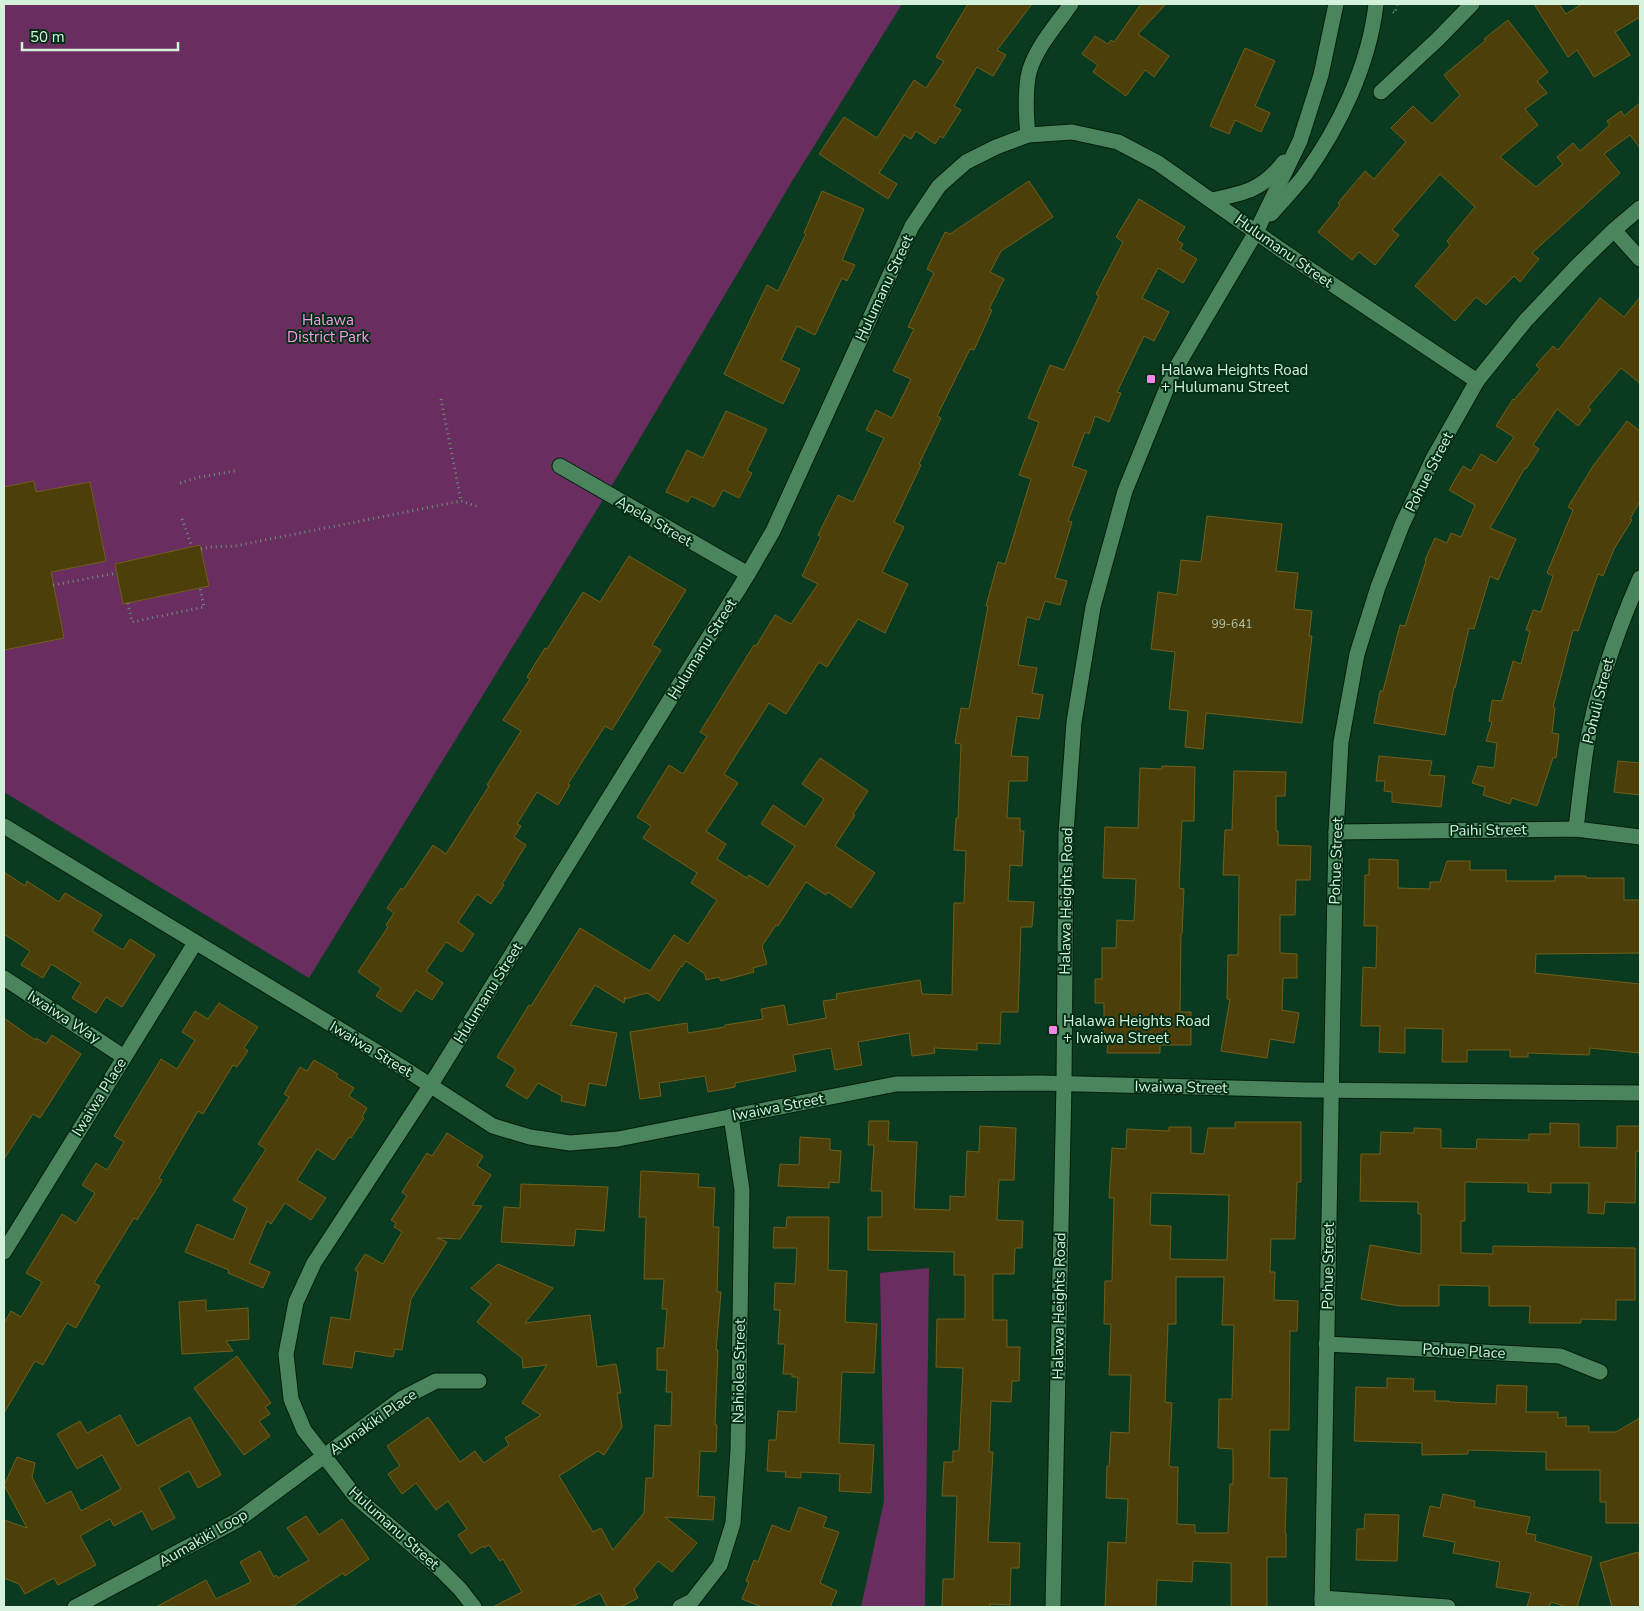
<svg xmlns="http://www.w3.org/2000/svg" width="1644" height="1611" font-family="'Nunito Sans',sans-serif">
<rect width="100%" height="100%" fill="#0a3a1f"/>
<!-- green -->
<g fill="#692d5f">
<path d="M4,4h898l-111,179 -171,289 -311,506 -305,-186z"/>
<path d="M929,1268l-4,339h-64l23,-106 -4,-228z"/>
</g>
<!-- building -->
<g fill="#4c3f0a" stroke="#705e1a" fill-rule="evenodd">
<path d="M968,4h64l-35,46 9,5 -13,21 -16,-9 -23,39 7,4 -18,28 -3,-2 -5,8 -19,-13 -5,8 -7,-4 -25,38 18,11 -9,15 -69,-45 25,-37 33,21 37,-58 12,8 18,-27 -8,-4z"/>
<path d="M1141,4h25l-28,30 31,22 -15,21 -9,-7 -19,26 -33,-24 5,-7 -16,-11 13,-18 13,8 3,-4 3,2z"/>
<path d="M1534,4h25l7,10 16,-10h58v13l-25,15 15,23 -36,22 -17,-27 -9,7z"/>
<path d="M1508,20l40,52 -11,9 10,12 -22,16 13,16 -38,32 36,30 27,-23 -6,-7 16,-14 7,8 30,-26 -3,-4 14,-10 3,5 16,-13v45l-10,-13 -26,19 16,19 -88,80 7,6 -19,23 -6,-6 -28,29 -10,-8 -21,24 -40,-35 35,-41 -3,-4 28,-34 -35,-33 -48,56 7,5 -24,30 -16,-13 -7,8 -34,-28 22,-27 -2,-2 27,-32 9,8 32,-37 -15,-14 22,-22 19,18 28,-29 -16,-20 42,-35 -2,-1z"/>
<path d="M1245,48l30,13 -20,45 15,7 -9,19 -26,-12 -6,14 -19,-8z"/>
<path d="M1029,181l24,36 -52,34 -11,21 14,7 -15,30 3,1 -18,40 -4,-1 -33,67 4,2 -22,46 2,1 -27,57 10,5 -22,45 26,12 -23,49 -27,-14 -31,48 -8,-5 -33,52 -17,-11 -45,71 14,9 -32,48 20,13 -9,15 30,19 2,-3 19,12 27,-41 -34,-22 12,-19 32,22 19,-28 -22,-15 18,-26 48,33 -15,23 2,1 -20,31 40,27 -24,35 -23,-16 -2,3 -20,-13 -28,44 -2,-1 -14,21 5,18 -14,4 1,4 -33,9 -2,-4 -13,3 -1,-6 -19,-13 -4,6 -1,-1 -22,35 -12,-8 -22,6v-2l-1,6 -29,-18 -25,40 47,8 -11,53 -17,-3 -4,23 -24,-5 1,-5 -24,-13 -11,16 -21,-13 10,-17 -19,-12 32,-52 2,1 49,-78 70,43 24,-36 14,9 29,-44 -26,-17 6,-10 -54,-35 8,-12 -14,-9 32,-52 14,9 24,-38 -7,-4 54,-87 2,1 19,-31 16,9 27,-40 -16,-8 19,-39 -3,-2 20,-40 15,7 31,-64 -18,-8 10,-20 16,8 19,-39 -18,-8 21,-42 -6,-2 26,-54 -7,-4 18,-37 5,2z"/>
<path d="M822,191l42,18 -22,51 13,5 -8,16 -5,-3 -27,57 -18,-9 -16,34 19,9 -17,35 -59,-30 43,-89 11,6 28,-57 -2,-1z"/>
<path d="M1139,199l46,28 -8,13 6,4 -3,5 17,10 -14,24 -25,-15 -16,30 27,14 -15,29 -10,-5 -27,56 4,1 -12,29 -14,-6 -6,18 -4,-2 -13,34 15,5 -19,50 4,1 -17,56 12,3 -7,24 -15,-4 -6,19 -12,-3 -9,48 19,3 -5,25 11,2 -4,24 -22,-3 -6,40 17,1 -1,24h-18l-2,37h13v13h4l-2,35 -12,-1 -2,36 26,1 -2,25h-11l-3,85h-17l-1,32 -23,-1v7l-43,-2 1,5 -23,3 -3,-23 -51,9 4,23 -27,5 -4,-22 -38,7 3,16 -61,12v4l-27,5 -3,-16 -46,7 2,13 -21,3 -10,-67 57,-9 1,10 37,-6v-2l38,-6 -2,-10 23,-4 4,20 38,-7 -3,-17 14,-2 -1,-5 84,-14 2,14 30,1 2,-92h10l2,-52 -12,-1 2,-32h2l3,-74 -6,-1 6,-35 8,1 19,-103h-2l12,-44 7,2 26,-85 -12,-4 20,-53 -11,-4 22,-53 14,5 35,-74 -3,-2 27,-52 -7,-5z"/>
<path d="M1640,297v86l-19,-15 -33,39 3,3 -13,16 -21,-17 -24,36 6,4 -13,20 -1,-1 -35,60 26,11 -18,41 -8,-4 -16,53 -5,-1 -14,60 -1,-1 -9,48 -71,-12 6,-32h3l17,-66 5,1 21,-65 -1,-1 10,-22 12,5 4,-10 10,4 14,-32 -26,-15 14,-24 8,5 10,-17 15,9 18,-26 -18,-11 17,-27 1,1 26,-31 -4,-4 17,-19 5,4 42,-52 24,19z"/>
<path d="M726,411l41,18 -20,42 5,2 -13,25 -16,-8 -9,17 -23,-11 -3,6 -22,-10 21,-42 16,8z"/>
<path d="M1627,421l13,10v70l-10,18 2,1 -18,29 -11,27 -5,-2 -20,57 -5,-1 -20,77 2,1 -3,25 7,1 -3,24h-3l-16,48 -25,-8 -2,6 -27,-9 2,-8 -13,-4 6,-17 16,2 3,-25 -11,-2 6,-19 -3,-1 3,-21 10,1 11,-40 8,3 9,-33 -4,-1 7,-20 8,2 12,-36 -6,-3 26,-63 -5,-3 25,-41z"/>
<path d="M34,481l2,11 54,-10 16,79 -55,11 13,66 -60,12v-163z"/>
<path d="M1207,516l75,8 -6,47 22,2 -4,36 18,2 -3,25h3l-10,87 -96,-10 -3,36 -18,-2 3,-36 -19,-2 6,-57 -24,-3 7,-57 19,3 4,-35 20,2z"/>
<path d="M200,545l9,41 -86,18 -8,-40z"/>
<path d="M629,556l57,34 -34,55 9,5 -49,80 -7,-4 -37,58 2,1 -12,20 -21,-13 -20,32 4,2 -7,11 12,8 -24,39 2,1 -13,19 -14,-10 -19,28 16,12 -12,18 -16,-10 -20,29 17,12 -11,17 -16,-10 -15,22 -25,-16 5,-8 -23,-16 30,-45 -2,-2 8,-12 -7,-5 14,-20 2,2 30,-45 13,9 43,-68 -2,-1 34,-54 -18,-11 27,-41 -3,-2 18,-29 2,1 36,-57 17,10z"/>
<path d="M1379,756l53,5 -3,14 16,1 -4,31 -49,-5v-10l-8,-1 1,-10h-9z"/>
<path d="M1618,761l22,2v32l-26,-3z"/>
<path d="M1162,766l33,1 -1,54h-12l-3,67 5,1 -2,45h-1l-1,78h11v33h-31v8h-53l1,-12h-4v-38h-9v-24h7v-31h14l1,-28 17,1 2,-42 -33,-1 2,-51 33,1 2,-60 22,1z"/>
<path d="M1234,771l52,1 -1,24h-9v35h2v14l33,1 -1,34h-14l-1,35h-15v38l17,1v24h-14l-1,32 17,3 -5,30 -24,-4 -3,19 -46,-7 9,-52h-3l1,-44h10l1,-80h-16l2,-45h7z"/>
<path d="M1369,859l29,1v28l32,1v-7h10l7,-21h23v9h36v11h49v-5h31v2h38v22h16v53l-104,1 -1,19 105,11v69l-50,-5 -1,7 -61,-2v4h-18v-7h-43v12h-25l1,-33 -38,-1v25l-26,-1 1,-26h-19l2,-59 13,1 1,-42h-13l1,-51h4z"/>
<path d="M4,872l21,14 2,-5 32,21 6,-9 37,22 -10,16 31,19 7,-11 25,16 -33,52 -16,-10 -10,16 -24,-15 9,-15 -30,-19 -8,14 -22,-13 9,-14 -26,-17z"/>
<path d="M219,1003l39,24 -14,21 4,3 -11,16 -4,-2 -30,49 -5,-3 -39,67 3,2 -25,40 -3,-2 -40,65 6,3 -24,42 -9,-5 -24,42 -8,-4 -31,52v-90l7,-12 10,6 21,-35 -16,-9 36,-59 14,9 19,-30 -13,-8 14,-22 11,7 17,-28 -10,-6 47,-77 16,10 18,-29 -13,-8 13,-21 13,8z"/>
<path d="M4,1018l31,22 1,-2 10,6 6,-9 29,19 -41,64 -7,-4 -29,45z"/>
<path d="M314,1060l24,14 -2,3 18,11 -5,8 18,12 -5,9 2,1 -13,20 -2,-1 -15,23 -17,-11 -20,31 29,18 -15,22 -26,-17 -14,21 -4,-3 -18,42 21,9 -7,16 -35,-15 1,-3 -44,-18 12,-28 36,16 14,-32 -14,-8 33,-51 -8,-5 31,-47 -5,-3 16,-27 7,4z"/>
<path d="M869,1121h20l-1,20 29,1 -3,67 36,1v-14l15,1 2,-46 12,1 1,-26 36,2 -2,52h-15l-2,40 26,1 -1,27h-7l-1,26h-21v46h14v27h13l-1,34h-7l-1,21 -20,-1 -2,51h4l-5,90 32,1 -1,25h-8l-1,37 -20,-1v3h-48l1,-28h11l3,-83h-15l2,-34h9v-11h6l4,-83 -27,-1 1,-48h28v-44h-11v-23l-86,-2v-33h14v-26h-11l3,-46h-6z"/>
<path d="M1235,1122h66v60h-4l-2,57h-24l-1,33h5l-1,28 24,1 -1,30h-7l-1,99h-19l-1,48h18l-2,55h1v24h-19v50h-36v-44l-38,-2 -1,21 -35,-2 -1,27h-51l3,-65 18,1 2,-44 -22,-1 1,-32h2l2,-34 18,1 2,-58h-22l2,-51h-7l1,-43h7l2,-83h-5l3,-50 14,1 1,-20 42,2v-4h22v26l13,1 4,-26h27zM1151,1193l78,2 -2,65 -57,-1 1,-33 -21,-1zM1176,1277h48l-2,48h12l-2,74h-13l-1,49 15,1v35h-3l-2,49h-33v-8l-18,-1 1,-57h-7l-2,-2 3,-62 -7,-1 3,-78h8z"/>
<path d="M1550,1123l29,1v23l38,1v-22h23v25h-4l-1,52 -30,-1 -1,12 -16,-1 1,-30h-38v10l-23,-1v-9l-63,-1v39h-4v32l32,1v-8l142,2v52h-19v20l-35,-1v4h-52l1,-17h-41v-20l-50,-1v21h-39l-39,-7 9,-54 51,9v-40h-3v-12l-58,-1 1,-47h19l1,-22 33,1v-5l27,1v19l35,1 1,-10 52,1v-6h21z"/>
<path d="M447,1133l36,23 -6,10 14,9 -19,30 10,1 -22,33 -23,-1 10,4 -36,57 -9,51 -7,-1 -2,8 -38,-6 -3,17 -29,-4 8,-47 19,3 8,-48 -3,-2 10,-16 18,10 19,-32 -8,-5 2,-4 -5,-3 16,-24 -5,-4 25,-39 5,3z"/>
<path d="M800,1137l30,2v11l11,1 -2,32 -10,-1v6l-51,-2 2,-22 19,1z"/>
<path d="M641,1171l58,3 -1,13 17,1 -2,39h6l-2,65h4l-5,58h2l-3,75h2l-1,27 -16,-1 -2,45 17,1 -2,23 -48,-3 32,26 -25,29 -14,-11 -24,28 4,9 -17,9h-14l-7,-14 -29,14h-78l29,-15 -19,-33 -3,2 -11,-16 -5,3 -1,-2 -12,8 -13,-19 9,-6 -19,-28 -12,9 -20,-27 -14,11 -14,-20 12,-8 -13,-20 41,-29 32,45 15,-11 9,12 25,-18 -4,-7 36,-23 -19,-12 25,-38 -24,3 -1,-10 -45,-36 14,-18 -20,-16 27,-24 55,24 -28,35 65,-8 7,52 19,-3 5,29h-4l5,34 -18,28 -6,-4 -39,25 34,56 8,-4 12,22 31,-37 2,-35h7l2,-53 16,1 1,-34h-6l1,-22h-10v-22h7l3,-39h-5l2,-30h-20l2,-62h-7z"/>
<path d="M521,1184l87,3 -4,44 -28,-2 -2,17 -73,-4 3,-35 16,1z"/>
<path d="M787,1217h42l-1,53 19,1 -2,51 32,2 -3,49 -32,-1 -3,71 35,2 -3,48 -32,-2 1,-17 -39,-2v6l-16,-1 1,-5 -19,-1 2,-31h7l2,-29 18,1 2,-35h-6v-3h-9l2,-30h-7l2,-34h-6l1,-27 20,1 2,-36h-24l1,-21 12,1z"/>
<path d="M206,1300v11l42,-3 1,31 -23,2 7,10 -51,3 -3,-52z"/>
<path d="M237,1356l34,47 -6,4 5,7 -11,7 11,15 -26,19 -50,-67z"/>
<path d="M1387,1378l27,1 -1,12h22v10h14v1l47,2 1,-19 30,1 -1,26h32v6l8,-1v9h23v6h27l24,-14v105h-34v-21h-6v-32h-54v-18l-78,-2v4l-46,1v-12l-68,-2 2,-54 31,1z"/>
<path d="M120,1415l17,31 53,-29 31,58 -23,13 -9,-17 -30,17 16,30 -23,12 -10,-19 -28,15 -4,-7 -30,17 16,29 -38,20 -4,-7 -29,16 -6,-10 -15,-6v-58l23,8 -23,-43 13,-28 18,6 -3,14 14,27 25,-13 10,20 40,-22 -19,-34 -25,14 -20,-35 23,-13 7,12z"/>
<path d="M1443,1494l32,7 -1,6 56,10 -4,16 10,2 -1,6 57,16 -15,50h-10l-16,-5 -2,5h-22l4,-14 -35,-6 4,-25 -47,-9 2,-11 -32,-6 7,-30 10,2z"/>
<path d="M799,1507l28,10 -4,10 16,5 -19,51 17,8 -7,16h-68l-20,-8 7,-17 -3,-1 8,-21 4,2 14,-37 18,7z"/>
<path d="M1365,1514l34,1 -2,46 -41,-1 1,-31h7z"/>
<path d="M306,1516l13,19 23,-16 27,40 -24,17 -2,-3 -51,34h-136l50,-27 10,19 35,-17 -11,-20 20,-11 14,26 2,-2 2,3 31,-18 -22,-32z"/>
<path d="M1638,1552l2,9v46h-28l-12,-44z"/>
</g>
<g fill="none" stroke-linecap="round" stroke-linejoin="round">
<defs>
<g id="minor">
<path d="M1381,92l57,-53 34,-35"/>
<path d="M1028,135c-2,-20 -3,-38 0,-58 5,-27 28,-51 43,-73"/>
<path d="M1212,200c33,-7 50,-10 72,-38"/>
<path d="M1271,214c11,-13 23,-25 33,-38 36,-50 65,-111 72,-172"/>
<path d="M1614,230l26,29"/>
<path d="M560,466l188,108"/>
<path d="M4,826l401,243 88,57 37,11 40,6 48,-4 278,-55 145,-1 267,7 332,3"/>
<path d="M1576,829c3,-27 6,-53 10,-80 10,-59 30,-116 54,-171"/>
<path d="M1336,832l240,-3 64,8"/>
<path d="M4,978l120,79"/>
<path d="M4,1252l191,-309"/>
<path d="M1326,1344l234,12 40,16"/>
<path d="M1322,1598l126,9"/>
<path d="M75,1607l163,-87 163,-121 35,-18h43"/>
<path d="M474,1607l-14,-18 -19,-19 -86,-74 -51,-66 -13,-31 -5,-45 10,-52 18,-39 116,-177 318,-512 25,-43 139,-305 27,-40 27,-24 30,-15 32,-12 44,-3 46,10 40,21 126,89 193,129"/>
<path d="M680,1607l12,-6 28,-36 13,-42 5,-73 4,-260 -11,-74"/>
<path d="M1053,1607l11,-523 2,-251 8,-111 19,-115 32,-116 48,-118 83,-141 44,-91 21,-66 15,-71"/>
<path d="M1322,1607l14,-775 5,-90 16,-88 21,-67 24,-62 31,-66 44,-78 49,-61 52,-55 36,-35 26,-22"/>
</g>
</defs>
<!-- minor casing -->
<use href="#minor" stroke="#001f0c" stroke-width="17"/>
<!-- path -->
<g stroke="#6a9178" stroke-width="3" stroke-dasharray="1 4" stroke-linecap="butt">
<path d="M1393,12l2,1 2,-9"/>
<path d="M441,399l20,102"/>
<path d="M180,483l20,-6 35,-6"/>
<path d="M182,519l10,28"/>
<path d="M201,549l9,-2 25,-1 226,-45 18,6"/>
<path d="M53,585l64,-12"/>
<path d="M128,603l4,19 72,-15 -4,-19"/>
</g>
<!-- minor -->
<use href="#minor" stroke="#4a855e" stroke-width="15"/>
</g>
<!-- markers -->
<g fill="#fa87e7" stroke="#002f15" stroke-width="2">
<rect x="1146" y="374" width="10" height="10" rx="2.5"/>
<rect x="1048" y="1025" width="10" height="10" rx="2.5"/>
</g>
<g text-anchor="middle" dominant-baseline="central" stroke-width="4" stroke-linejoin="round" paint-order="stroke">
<!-- number labels -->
<g font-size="12" fill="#b1c4a7">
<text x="1232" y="624">99-641</text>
</g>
<!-- street labels -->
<g font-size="15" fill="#d3f1db" stroke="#002f15">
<text transform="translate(1284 251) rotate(35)">Hulumanu Street</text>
<text transform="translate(884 288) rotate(-65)">Hulumanu Street</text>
<text transform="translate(1429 472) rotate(-63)">Pohue Street</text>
<text transform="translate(654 521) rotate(30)">Apela Street</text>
<text transform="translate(702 649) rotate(-58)">Hulumanu Street</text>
<text transform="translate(1598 701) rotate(-76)">Pohuli Street</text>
<text transform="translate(1488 830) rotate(-1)">Paihi Street</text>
<text transform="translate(1336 861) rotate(-88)">Pohue Street</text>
<text transform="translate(1066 901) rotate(-89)">Halawa Heights Road</text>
<text transform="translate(488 993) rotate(-58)">Hulumanu Street</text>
<text transform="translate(64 1017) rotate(33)">Iwaiwa Way</text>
<text transform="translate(371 1049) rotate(31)">Iwaiwa Street</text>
<text transform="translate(1181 1087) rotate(1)">Iwaiwa Street</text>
<text transform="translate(99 1097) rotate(-58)">Iwaiwa Place</text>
<text transform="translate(778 1107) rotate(-11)">Iwaiwa Street</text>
<text transform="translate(1328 1266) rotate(-89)">Pohue Street</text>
<text transform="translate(1059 1306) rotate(-89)">Halawa Heights Road</text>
<text transform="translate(1464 1351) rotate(3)">Pohue Place</text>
<text transform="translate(739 1371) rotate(-89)">Nahiolea Street</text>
<text transform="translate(373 1422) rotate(-35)">Aumakiki Place</text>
<text transform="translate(394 1528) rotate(42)">Hulumanu Street</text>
<text transform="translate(203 1538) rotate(-30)">Aumakiki Loop</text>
</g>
<!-- park labels -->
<g font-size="15" fill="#fa9be9" stroke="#002f15">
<text x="328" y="320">Halawa<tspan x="328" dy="17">District Park</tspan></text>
</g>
<!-- poi labels -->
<g font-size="15" fill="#d3f1db" stroke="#002f15" text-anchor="start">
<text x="1161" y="370">Halawa Heights Road<tspan x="1161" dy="17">+ Hulumanu Street</tspan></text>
<text x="1063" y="1021">Halawa Heights Road<tspan x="1063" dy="17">+ Iwaiwa Street</tspan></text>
</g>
</g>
<!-- border -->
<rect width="1644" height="1611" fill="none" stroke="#d3f1db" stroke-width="10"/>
<!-- scale -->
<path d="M22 42v8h156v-8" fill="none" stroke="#d3f1db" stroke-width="2.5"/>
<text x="30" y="42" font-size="15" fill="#d3f1db" stroke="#002f15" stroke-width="4" paint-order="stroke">50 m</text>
</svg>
